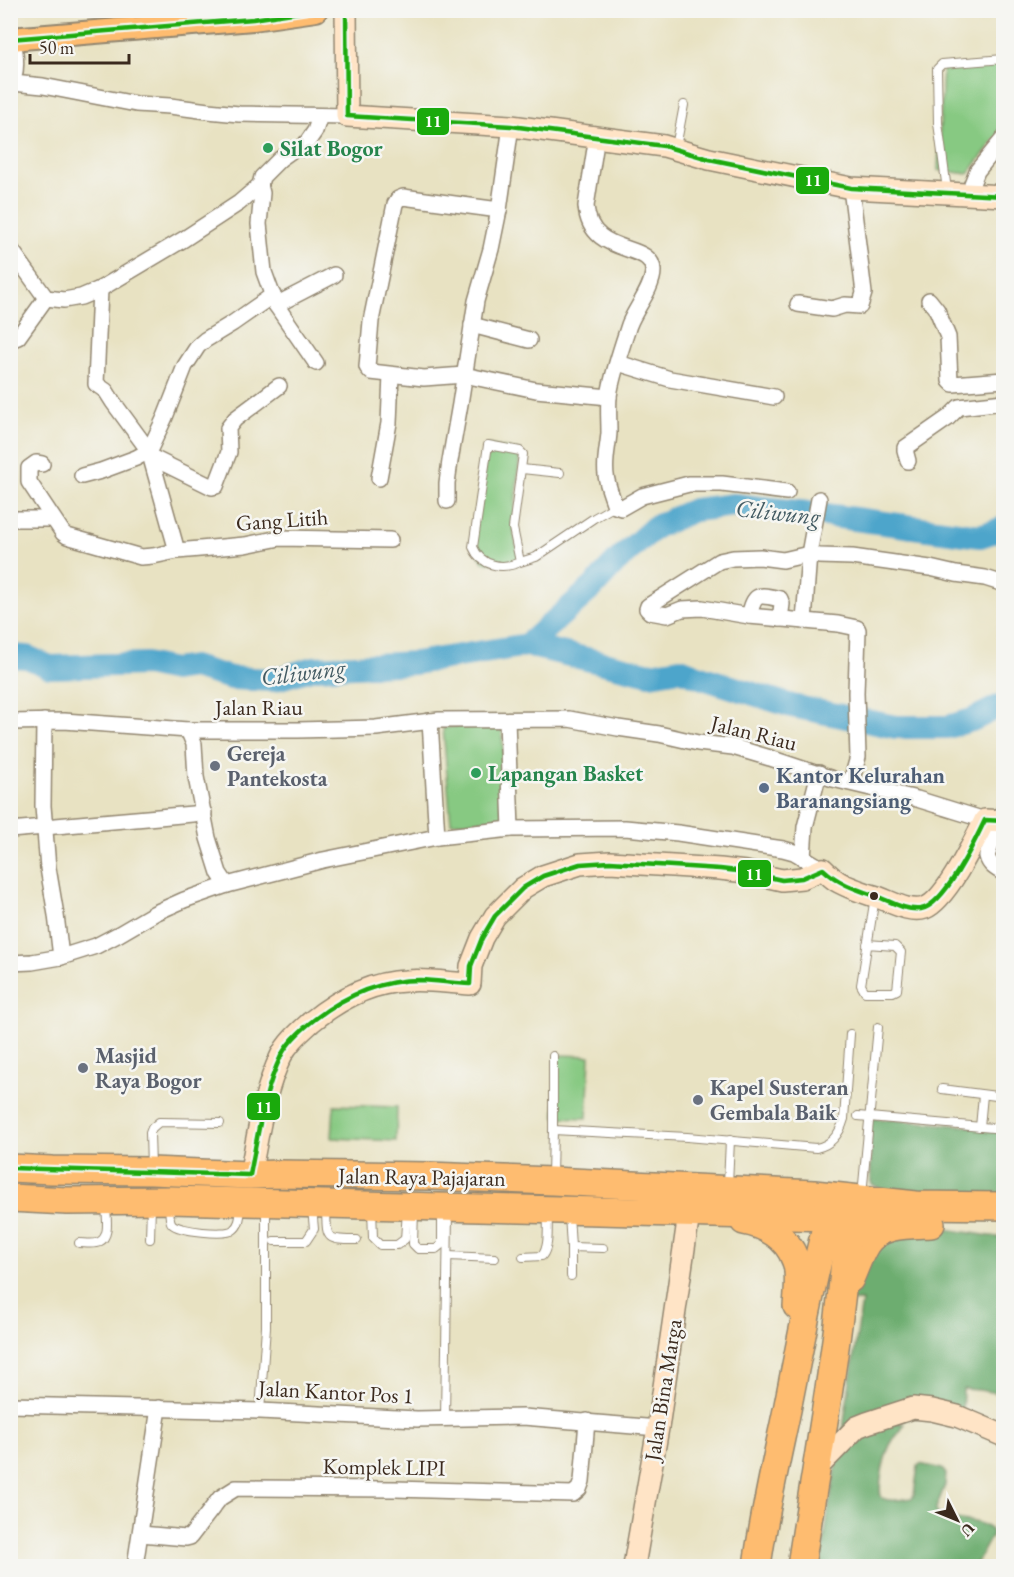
<svg xmlns="http://www.w3.org/2000/svg" width="1014" height="1577" font-family="'EB Garamond',serif">
<rect width="100%" height="100%" fill="#f6f6f2"/>
<filter id="ink" filterUnits="userSpaceOnUse"><feTurbulence type="fractalNoise" baseFrequency=".0167" numOctaves="2"/><feDisplacementMap in="SourceGraphic" scale="12" xChannelSelector="R" yChannelSelector="G"/><feConvolveMatrix kernelMatrix="1 2 1 2 8 2 1 2 1" color-interpolation-filters="sRGB"/></filter>
<filter id="wash" filterUnits="userSpaceOnUse"><feTurbulence type="fractalNoise" baseFrequency=".008" numOctaves="4" result="noise"/><feDisplacementMap in="SourceGraphic" scale="24" xChannelSelector="R" yChannelSelector="G"/><feGaussianBlur stdDeviation="1.35" result="paint"/><feColorMatrix in="noise" values="0 0 0 0 0 0 0 0 0 0 0 0 0 0 0 0 0 1.4 0 .05"/><feComposite in="paint" operator="in"/></filter>
<g filter="url(#wash)">
<rect width="100%" height="100%" fill="#e8e2c2"/>
<!-- green -->
<g fill="#87c982" stroke="#617a50" stroke-width="1.5">
<path d="M1003,64v65l-35,45 -30,-4 5,-102z"/>
<path d="M488,445l32,6 -7,77 7,34 -6,3 -31,-3 -11,-21z"/>
<path d="M501,722l8,96 -58,5 -8,-95z"/>
<path d="M558,1055l32,1 -3,62 -32,-1z"/>
<path d="M334,1105l63,2 -1,34 -64,-3z"/>
</g>
<!-- forest -->
<g fill="#6dad70" stroke="#546c47" stroke-width="1.5">
<path d="M870,1118l133,11v82l-87,-6 -45,-21z"/>
<path d="M932,1227l71,11v156l-24,-4 -16,-1 -1,29 -30,-8 -36,13 8,1c-2,7 -7,10 -11,16 -8,11 -15,43 -12,57 8,6 21,2 31,1l2,-3 4,-29 2,-2 22,5 4,5 -1,11 -9,23 1,5c14,12 39,2 55,18v4l-17,31h-154l8,-60 12,-64 21,-141 -22,1 27,-59z"/>
</g>
<g fill="none" stroke-linecap="round" stroke-linejoin="round">
<!-- river -->
<g stroke="#4ea5cb" stroke-width="24">
<path d="M527,645l66,-58 23,-25 39,-35 39,-17 40,-5 84,9 162,22 24,-8"/>
<path d="M10,656l17,1 23,10 96,-3 28,6 19,-3 38,11 42,2 41,-12 101,-5 112,-18 123,29 30,-5 23,9 89,28 104,21h51l25,-7 32,-16"/>
</g>
</g>
</g>
<g filter="url(#ink)">
<g fill="none" stroke-linecap="round" stroke-linejoin="round">
<defs>
<g id="lane">
<path d="M676,147l8,-42"/>
<path d="M947,190l-9,-67 -1,-54 5,-5 62,-5"/>
<path d="M522,469l38,4"/>
<path d="M520,562c-18,8 -39,4 -47,-15l15,-102 32,6 3,3 -10,74 7,34 16,-5 58,-39 21,-12"/>
<path d="M867,944l28,2 6,6 -4,38 -4,2h-28l-4,-7 14,-88"/>
<path d="M553,1056v74l134,7 129,11c16,-3 24,-15 28,-29l6,-85"/>
<path d="M942,1089l62,8"/>
<path d="M858,1116l146,13"/>
<path d="M980,1127l3,-32"/>
<path d="M151,1167l-1,-34 2,-5 7,-6 61,1"/>
<path d="M552,1176l1,-46"/>
<path d="M728,1184l2,-44"/>
<path d="M862,1195l16,-168"/>
<path d="M170,1205c0,5 -2,14 2,19 7,7 54,12 61,6 7,-5 7,-14 8,-22"/>
<path d="M326,1207c1,32 -2,33 31,33"/>
<path d="M372,1209l1,29 7,7h17l8,-6 2,-28"/>
<path d="M414,1210l-1,34 5,5h18l6,-5v-32"/>
<path d="M569,1215l2,32v29"/>
<path d="M150,1239l1,-34"/>
<path d="M274,1241h32l8,-12 -2,-21"/>
<path d="M79,1243c6,0 15,2 20,-1 12,-5 7,-26 7,-37"/>
<path d="M571,1247l32,1"/>
<path d="M448,1256l47,2"/>
<path d="M523,1257l19,-1c8,-10 5,-28 6,-42"/>
<path d="M260,1411l6,-84v-119"/>
<path d="M445,1419l3,-206"/>
</g>
<g id="street">
<path d="M13,83l30,3 93,18 34,2 38,5 31,3 108,2"/>
<path d="M10,88c8,-16 6,-32 3,-50"/>
<path d="M597,136l-11,70c4,53 67,34 67,65 0,17 -18,38 -24,54 -7,21 -17,50 -20,71 -1,12 0,25 0,37 -1,14 -5,28 -3,42 1,10 6,21 9,31l6,2 21,-12 47,-12h33l65,8"/>
<path d="M260,185l2,8 -3,31 5,48 12,33 40,58"/>
<path d="M968,194l9,-23 27,-33"/>
<path d="M499,210l-96,-13 -5,2 -3,5 -24,117 -4,46 4,5 53,6 40,-3 72,15 73,7"/>
<path d="M10,248l36,50 18,2 17,-3 19,-8 84,-50 55,-36 21,-18 2,-8 18,-18 14,-10h6l8,-8 7,-10 5,-15"/>
<path d="M100,289l-4,95 10,7 7,11 36,49 28,100"/>
<path d="M929,300l8,10 11,27 2,44 3,3 51,-4"/>
<path d="M798,304l34,5 13,-4 15,1 4,-13 -13,-105"/>
<path d="M276,305l58,-30"/>
<path d="M472,325l57,15"/>
<path d="M10,340l8,-3 28,-39"/>
<path d="M618,363l52,16 104,18"/>
<path d="M151,457l61,30 4,-1 13,-34 -1,-24 7,-9 44,-33"/>
<path d="M908,461l-3,-11v-2l43,-30 11,-11 45,-5"/>
<path d="M42,464l-6,-1 -7,5v14l34,51 4,3 74,21 12,-1 24,-5 68,-6 35,-7 110,2"/>
<path d="M82,476l19,-5 35,-13 13,-7 16,-34 20,-51 13,-20 7,-6 28,-17 40,-28"/>
<path d="M379,478l10,-55 2,-48"/>
<path d="M447,501v-18l3,-22 10,-57 16,-103 15,-52 8,-39 12,-84"/>
<path d="M10,519h42"/>
<path d="M749,616c6,-23 8,-22 31,-17l2,5 -2,15"/>
<path d="M804,621l5,-67 10,-55"/>
<path d="M507,720l4,109"/>
<path d="M44,721l-1,85 5,62 8,47 5,42"/>
<path d="M430,721l7,116"/>
<path d="M10,722l54,-1 124,9h110l78,-2 63,-8 130,-1 49,9 41,6 39,9 35,4 37,11 63,21 84,20 68,21"/>
<path d="M188,730l6,14 2,33 12,61 11,35 8,12"/>
<path d="M851,782l7,-25 -2,-64 2,-63 -1,-2 -19,-4 -89,-8 -47,-8 -20,1 -15,6 -17,-3 -3,-3 1,-3 71,-45 14,-3 27,-1 23,3 26,-6 10,2 33,1 78,11 26,6 29,4 19,6"/>
<path d="M1003,812l-16,44c2,9 9,13 17,17"/>
<path d="M10,830l194,-17"/>
<path d="M803,858l2,-31 14,-54"/>
<path d="M10,963l22,-1 29,-5 35,-11 23,-12 36,-21 29,-13 43,-15 96,-25 114,-23 74,-8 114,-1 53,5 105,16 11,3 29,17"/>
<path d="M10,1405l250,6 157,8 106,-2 135,11"/>
<path d="M141,1534l45,4 4,-1 30,-39 16,-10 159,1 178,5 6,-5 3,-8 5,-60"/>
<path d="M135,1566l24,-158"/>
</g>
<g id="secondary">
<path d="M346,10l1,106 164,10 153,20 45,13 142,29 153,8"/>
<path d="M250,1175c8,-39 13,-82 31,-119 7,-14 19,-24 30,-34 27,-22 60,-40 95,-41 21,-2 43,2 64,3l1,-18 11,-28 13,-22 28,-28 20,-12 37,-12 30,-2 110,7 26,3 36,8 20,-2 21,-9c4,4 9,9 14,12 11,7 31,13 43,17 13,5 31,15 45,10 21,-8 50,-68 60,-88l19,1"/>
<path d="M815,1470l42,-43 10,-4 46,-15 19,2 25,6 47,20"/>
<path d="M634,1566l24,-138 31,-214"/>
</g>
<path id="primary" d="M10,39l243,-20 63,-9"/>
<g id="highway">
<path d="M10,1168l42,2 99,1 99,4 28,-1 151,2 123,5 262,13 102,11 88,1"/>
<path d="M10,1198l57,3 103,-1 658,17 66,4"/>
<path d="M744,1221c22,4 43,16 51,38 5,10 3,36 2,47"/>
<path d="M850,1279c5,-11 9,-24 16,-35 14,-21 43,-19 65,-20"/>
<path d="M757,1566c7,-52 19,-104 30,-156 14,-70 27,-141 46,-209"/>
<path d="M801,1566c18,-122 43,-243 48,-367"/>
</g>
</defs>
<!-- lane casing -->
<use href="#lane" stroke="#928670" stroke-width="10"/>
<!-- street casing -->
<use href="#street" stroke="#928670" stroke-width="18"/>
<!-- secondary casing -->
<use href="#secondary" stroke="#928670" stroke-width="24"/>
<!-- primary casing -->
<use href="#primary" stroke="#928670" stroke-width="26"/>
<!-- highway casing -->
<use href="#highway" stroke="#928670" stroke-width="30"/>
<!-- lane -->
<use href="#lane" stroke="#fff" stroke-width="8"/>
<!-- street -->
<use href="#street" stroke="#fff" stroke-width="15"/>
<!-- secondary -->
<use href="#secondary" stroke="#ffe4c6" stroke-width="21"/>
<!-- primary -->
<use href="#primary" stroke="#febc70" stroke-width="22"/>
<!-- highway -->
<use href="#highway" stroke="#febc70" stroke-width="27"/>
<defs>
<g id="bus-1">
<path d="M346,10l1,106 164,10 153,20 45,13 142,29 153,8"/>
<path d="M10,39l243,-20 59,-9"/>
<path d="M10,1168l240,7c8,-40 13,-82 31,-119 7,-15 21,-27 34,-37 31,-24 65,-39 105,-39 17,1 33,3 50,4l1,-18 11,-28 13,-22 28,-28 20,-12 37,-12 30,-2 110,7 26,3 36,8 20,-2 21,-9c17,16 36,21 58,29 12,5 26,13 40,11 24,-4 54,-68 64,-89l19,1"/>
</g>
</defs>
<!-- bus-1 casing -->
<use href="#bus-1" stroke="#f6f6f2" stroke-width="9"/>
<!-- bus-1 -->
<use href="#bus-1" stroke="#1aaa0c" stroke-width="4.5"/>
</g>
</g>
<!-- markers -->
<g fill="#2e9e5b" stroke="#f6f6f2" stroke-width="2">
<circle cx="268" cy="148" r="6"/>
<circle cx="476" cy="773" r="6"/>
</g>
<g fill="#6b7280" stroke="#f6f6f2" stroke-width="2">
<circle cx="215" cy="766" r="6"/>
<circle cx="83" cy="1068" r="6"/>
<circle cx="698" cy="1100" r="6"/>
</g>
<circle fill="#5c6f8a" stroke="#f6f6f2" stroke-width="2" cx="764" cy="788" r="6"/>
<circle fill="#3b2a1e" stroke="#f6f6f2" stroke-width="2" cx="874" cy="896" r="5"/>
<g text-anchor="middle" dominant-baseline="central" stroke-width="5" stroke-linejoin="round" paint-order="stroke">
<!-- leisure labels -->
<g font-size="22" font-weight="bold" fill="#27864d" stroke="#f6f6f2" text-anchor="start">
<text x="280" y="148">Silat Bogor</text>
<text x="488" y="773">Lapangan Basket</text>
</g>
<!-- street labels -->
<g font-size="22" fill="#3b2a1e" stroke="#f6f6f2">
<text transform="translate(282 520) rotate(-4)">Gang Litih</text>
<text x="259" y="707">Jalan Riau</text>
<text transform="translate(754 733) rotate(14)">Jalan Riau</text>
<text transform="translate(422 1177) rotate(1)">Jalan Raya Pajajaran</text>
<text transform="translate(663 1390) rotate(-81)">Jalan Bina Marga</text>
<text transform="translate(336 1392) rotate(3)">Jalan Kantor Pos 1</text>
<text transform="translate(384 1467) rotate(1)">Komplek LIPI</text>
</g>
<!-- worship labels -->
<g font-size="22" font-weight="bold" fill="#5b616d" stroke="#f6f6f2" text-anchor="start">
<text x="227" y="753">Gereja<tspan x="227" dy="25">Pantekosta</tspan></text>
<text x="95" y="1055">Masjid<tspan x="95" dy="25">Raya Bogor</tspan></text>
<text x="710" y="1087">Kapel Susteran<tspan x="710" dy="25">Gembala Baik</tspan></text>
</g>
<!-- service labels -->
<g font-size="22" font-weight="bold" fill="#4e5e75" stroke="#f6f6f2" text-anchor="start">
<text x="776" y="775">Kantor Kelurahan<tspan x="776" dy="25">Baranangsiang</tspan></text>
</g>
<!-- water labels -->
<g font-size="24" font-style="italic" fill="#435b63" stroke="#f6f6f2">
<text transform="translate(778 512) rotate(6)">Ciliwung</text>
<text transform="translate(303 672) rotate(-7)">Ciliwung</text>
</g>
</g>
<g stroke="#f6f6f2" stroke-width="2">
<rect x="416" y="107" width="34" height="29" rx="6" fill="#1aaa0c"/>
<rect x="795" y="166" width="35" height="29" rx="6" fill="#1aaa0c"/>
<rect x="737" y="859" width="35" height="29" rx="6" fill="#1aaa0c"/>
<rect x="246" y="1092" width="35" height="29" rx="6" fill="#1aaa0c"/>
</g>
<g font-size="16" text-anchor="middle" font-weight="bold" fill="#fff">
<text x="433" y="127">11</text>
<text x="813" y="186">11</text>
<text x="754" y="880">11</text>
<text x="264" y="1113">11</text>
</g>
<!-- margin -->
<rect width="1014" height="1577" fill="none" stroke="#f6f6f2" stroke-width="36"/>
<!-- north arrow -->
<g transform="translate(957 1520) rotate(133)" stroke="#f6f6f2" stroke-width="4.5" paint-order="stroke">
<path d="M0-4.5L10 22L0 15L-10 22Z" fill="#3b2a1e"/>
<text y="-9" font-size="16" font-weight="bold" text-anchor="middle" fill="#3b2a1e">U</text>
</g>
<!-- scale -->
<path d="M30 54v9h99v-9" fill="none" stroke="#3b2a1e" stroke-width="3"/>
<text x="39" y="54" font-size="18" fill="#3b2a1e" stroke="#f6f6f2" stroke-width="4.5" paint-order="stroke">50 m</text>
</svg>
